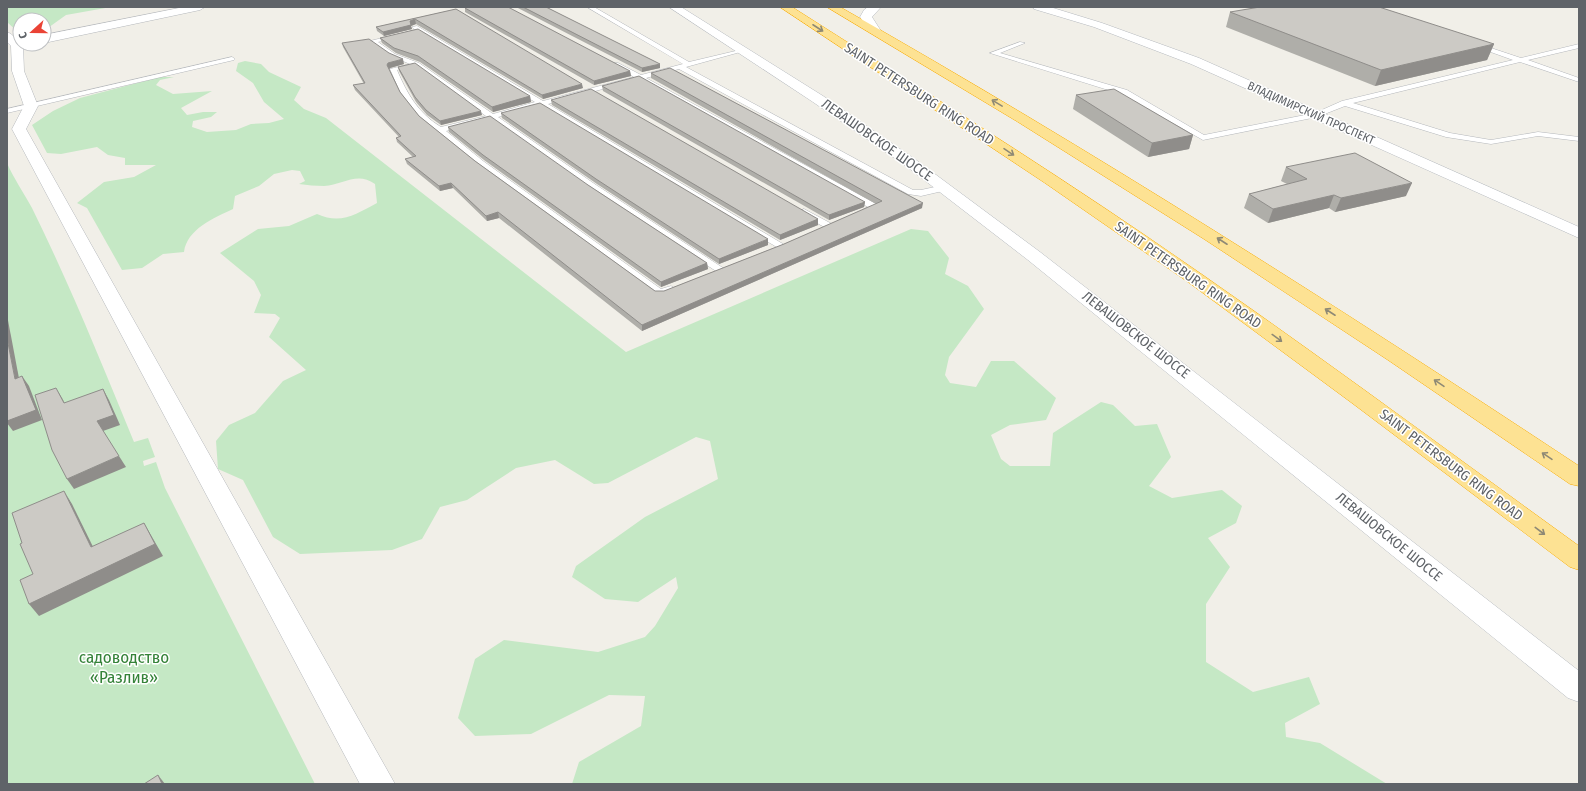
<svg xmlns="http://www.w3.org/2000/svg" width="1586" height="791" font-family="'Fira Sans Condensed',sans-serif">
<rect width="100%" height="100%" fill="#f1efe8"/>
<!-- green -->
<g fill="#c5e8c5">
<path d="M7,7h104l-45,8 -21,15 -1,-10h-24v12h-2l-11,-10z"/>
<path d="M245,61l16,3 8,8 32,15 -7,13 10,9 22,9 300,234 285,-123 17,2 21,27 -4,16 23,12 16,23 -35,48 -4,18 5,8 26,4 15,-26h23l42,37 -10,22 -36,5 -19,10 10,24 9,7h40l3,-33 48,-31 12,3 22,21 22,-2 14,33 -22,29 23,12 50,-8 20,16 -6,17 -28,15 22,29 -24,37v58l47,30 56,-15 11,27 -35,19 1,14 34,6 67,41h-815l7,-22 62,-36 4,-30 -36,-1 -78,39 -56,2 -17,-18 17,-59 29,-19 94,12 47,-15 10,-11 23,-38 -2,-11 -38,25 -33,-3 -33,-22 4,-11 69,-49 73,-38 -8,-38 -14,-4 -88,46 -14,1 -39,-24 -39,8 -49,32 -27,7 -18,32 -30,11 -92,4 -27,-17 -30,-57 -25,-11 -2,-28 13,-16 26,-12 28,-32 23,-11 -37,-33 11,-19 -5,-4 -21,-1 7,-18 -7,-14 -34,-28 38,-24 31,-3 28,-12c24,11 39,0 60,-11l-2,-19c-18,-13 -32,1 -51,2 -8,0 -17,-1 -25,-2l6,-3 -5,-10 -8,-1 -18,4 -15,12 -24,10 -2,13c-19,9 -46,20 -49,43l-21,2 -21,14 -20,2 -35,-62 -10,-5 27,-21 30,-5 22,-12h-31v-7l-17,-3 -11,-8 -36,7 -14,-1 -15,-28 21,-14 27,-13 80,-21h14l-14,3 -4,5 17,9 39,-3 -31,17 6,7 16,-3h14l-6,5 -18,4 -1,6 15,5 29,-2 15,-6 18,-1 15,-4 -20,-17 -11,-19 -17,-12 2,-8z"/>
<path d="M7,163c7,16 17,30 25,45 38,77 70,156 102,234l14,-4 7,19 -12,4 1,5 12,-4 9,26 150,296h-308z"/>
</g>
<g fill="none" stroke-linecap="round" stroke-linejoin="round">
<defs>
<g id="service">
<path d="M587,7h7l95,55 55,-13v2l-58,16 227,123h8l23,-5 4,3 -1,2 -26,6 -13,-2 -229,-125 -33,9 232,127v4l-10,5h-6v-4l6,-3 -229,-128 -91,25 235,140 2,2 -2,2 -3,1 -239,-143 -43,11 98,68 127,83 1,2 -1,2 -4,1 -129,-84 -99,-70 -45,12 37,30 178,128 10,-3 5,3 -12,6h-8l-179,-130 -56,-45 -19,-24 -12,-27 20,-5 -19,-8 -21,-15 45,-11 -3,-3 5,-1 126,75 91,-24 -20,-12v-2h4l23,12 42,-11zM419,32l116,70 -42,12 -74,-51 -24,-9 -17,-12zM416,66l70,50 -45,11c-22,-13 -34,-33 -44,-57z"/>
<path d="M1020,42l5,1 -25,10 127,37 77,45 111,-22 27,-12 171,-41 -39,-14v-2l2,-1 45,15 58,-14v4l-51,12 51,18v4l-59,-20 -167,41 97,30 41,7 47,-8 41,5v4l-41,-5 -47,8 -45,-7 -101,-31 -28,11 -114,23 -82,-46 -131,-41z"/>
<path d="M232,57l3,2 -1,1 -227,53v-4z"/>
<path d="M804,209l28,15 2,2 -2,2h-6l-25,-14 -2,-2z"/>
</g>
<g id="minor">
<path d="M184,7h21l-5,3 -156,33v-8z"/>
<path d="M7,32l4,2 12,11 1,26 14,35 -12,23 369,655h-35l-348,-655 12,-23 -12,-35 -1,-25 -4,-4z"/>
</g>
<g id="secondary">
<path d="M669,7h12l142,89 93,64 124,92 539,419v31l-11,-4 -540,-438 -122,-94 -93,-64z"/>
<path d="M868,7h13l-9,10 9,14 -2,2h-8l-11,-16 4,-7z"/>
<path d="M1033,7h17l52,16 97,35 380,169v11l-388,-174 -97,-37 -60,-18z"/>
</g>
<g id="motorway">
<path d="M780,7h12c119,76 238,150 354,229 147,100 289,206 433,310v24l-9,-3 -218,-164 -164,-121 -143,-99z"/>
<path d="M827,7h13c252,143 497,299 739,459v20l-9,-2 -182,-124 -184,-121 -186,-117z"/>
</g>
</defs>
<!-- service casing -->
<use href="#service" stroke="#b5b8bc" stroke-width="1"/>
<!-- minor casing -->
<use href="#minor" stroke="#b5b8bc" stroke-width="1"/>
<!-- secondary casing -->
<use href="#secondary" stroke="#b6babf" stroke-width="1"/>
<!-- motorway casing -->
<use href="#motorway" stroke="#f9ab00" stroke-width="1"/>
<!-- service -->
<use href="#service" fill="#fff" fill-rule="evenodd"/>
<!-- minor -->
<use href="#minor" fill="#fff" fill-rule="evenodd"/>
<!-- secondary -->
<use href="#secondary" fill="#fff" fill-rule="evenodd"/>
<!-- motorway -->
<use href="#motorway" fill="#fde293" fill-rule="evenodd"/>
</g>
<!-- wall -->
<g fill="#afaea9">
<path d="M516,7h30l114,61 -18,4z"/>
<path d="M465,8l165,63 1,5 -37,9 -129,-73z"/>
<path d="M456,9l127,79 -40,11 -127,-75 -5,2 1,3 -28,7 -7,-5 -1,-4z"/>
<path d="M1230,12l264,32 -7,16 -112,26 -149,-59z"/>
<path d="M380,38l150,58 1,6 -38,10 -73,-50 -24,-9 -14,-10z"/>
<path d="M342,43l62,21 -14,4 -1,1 11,23 19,24 56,45 180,130h9l120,-47 92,-40 -225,-126v-5l271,135 -280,123 -143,-113 -12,3 -34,-33 -13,3 -33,-27 -2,-5 8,-2 -16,-15 -1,-4 3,-1 -44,-47 -2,-5 11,-1 -21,-37z"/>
<path d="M398,67l84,48 -41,10 -14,-10 -11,-13 -17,-31z"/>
<path d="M602,86l263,116 -1,5 -35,13 -226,-129z"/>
<path d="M1076,95l117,40 -4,14 -41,8 -75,-48z"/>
<path d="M551,100l267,119v6l-38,15 -228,-135z"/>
<path d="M501,113l267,132 -49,19 -122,-80 -95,-66z"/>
<path d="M448,127l140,58 119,78 1,6 -47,18 -177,-127 -35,-28z"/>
<path d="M1286,167l120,29 -71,16 -6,-4 -61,15 -24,-15 5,-14 38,-10 -6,-3z"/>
</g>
<!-- shaded-wall -->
<g fill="#8f8d8a">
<path d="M415,19l1,5 -5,2 1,3 -28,7 -1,-4z"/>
<path d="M1494,44l-7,16 -112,26 6,-16z"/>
<path d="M403,59l1,5 -14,4 -1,2 -2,-5 1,-2z"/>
<path d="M660,64v4l-18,4v-4z"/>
<path d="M630,71l1,5 -37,9v-4z"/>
<path d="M582,84l1,4 -40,11 -1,-4z"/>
<path d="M530,96l1,6 -38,10 -1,-5z"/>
<path d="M481,111l1,4 -41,10 -1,-4z"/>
<path d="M1193,135l-4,14 -41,8 4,-14z"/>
<path d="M451,183l2,5 -13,3 -1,-5z"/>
<path d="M1412,183l-6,13 -71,16 6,-14z"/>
<path d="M1334,195l-5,13 -61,15 5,-14z"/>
<path d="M865,202l-1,5 -35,13v-5z"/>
<path d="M923,203l-1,5 -280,123v-6z"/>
<path d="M498,212l1,6 -12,3 -1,-5z"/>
<path d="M818,219v6l-38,15v-5z"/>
<path d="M768,239v6l-49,19v-5z"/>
<path d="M707,263l1,6 -47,18v-5z"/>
<path d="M7,315l14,74 -6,-10 -8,-41z"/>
<path d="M22,376l7,10 13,34 -29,11 -6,-8v-2z"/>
<path d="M56,388l6,10 8,15 -6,-10z"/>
<path d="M103,389l6,11 11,25 -17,6 -6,-10z"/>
<path d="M119,456l7,11 -52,22 -7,-10z"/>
<path d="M64,491l8,13 27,55 -8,-12z"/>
<path d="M144,523l19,33 -124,60 -10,-12z"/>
<path d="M158,775l7,9h-3z"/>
</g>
<!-- building -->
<g fill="#cccac5" stroke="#8f8d8a">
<path d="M468,7h40l122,64 -36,10 -129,-73z"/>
<path d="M523,7h23l114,57 -18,4z"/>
<path d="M1260,7h119l115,37 -113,26 -151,-58z"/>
<path d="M456,9l126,75 -40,11 -127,-76 -5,2 1,4 -28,7 -7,-5z"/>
<path d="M418,29l112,67 -38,11 -74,-51 -24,-8 -14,-10z"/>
<path d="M369,39l20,14 14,6 -15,4 -1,2 13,27 19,24 56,45 180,130h9l120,-47 98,-43 -231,-128 19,-5 2,1 251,134 -281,122 -144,-113 -12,4 -35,-33 -12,3 -34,-27 11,-3 -20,-18 5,-2 -48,-51 12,-2 -23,-40z"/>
<path d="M415,63l66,48 -41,10 -14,-11 -11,-13 -17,-30z"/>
<path d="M639,76l226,126 -36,13 -227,-129z"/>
<path d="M591,89l227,130 -38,16 -229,-135z"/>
<path d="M1114,89l79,46 -41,8 -76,-48z"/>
<path d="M540,103l228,136 -49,20 -123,-80 -95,-66z"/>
<path d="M490,116l98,69 119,78 -46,19 -178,-127 -35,-28z"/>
<path d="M1355,153l57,30 -71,15 -7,-3 -61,14 -24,-15 58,-15 -21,-12z"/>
<path d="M7,338l8,41 7,-3 14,34 -29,11z"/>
<path d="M56,388l8,15 39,-14 11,26 -17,6 22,35 -52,23 -15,-29 -17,-55z"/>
<path d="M64,491l27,56 53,-24 11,21 -126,60 -9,-24 13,-6 -13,-30 2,-1 -10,-30z"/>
<path d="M158,775l4,9h-18z"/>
</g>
<!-- one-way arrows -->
<defs><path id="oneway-shaft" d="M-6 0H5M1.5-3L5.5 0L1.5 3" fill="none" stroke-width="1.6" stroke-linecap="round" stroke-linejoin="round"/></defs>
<g stroke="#8e8975">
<use href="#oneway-shaft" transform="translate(818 28) rotate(33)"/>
<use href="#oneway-shaft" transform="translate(997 103) rotate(-149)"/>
<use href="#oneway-shaft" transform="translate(1009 152) rotate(34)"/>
<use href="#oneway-shaft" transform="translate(1222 241) rotate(-147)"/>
<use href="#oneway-shaft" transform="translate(1330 312) rotate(-147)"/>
<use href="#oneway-shaft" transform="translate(1277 338) rotate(36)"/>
<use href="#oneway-shaft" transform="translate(1439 383) rotate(-146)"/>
<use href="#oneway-shaft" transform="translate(1547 456) rotate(-146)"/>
<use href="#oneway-shaft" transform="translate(1540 531) rotate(37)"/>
</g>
<g text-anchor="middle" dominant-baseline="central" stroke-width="3" stroke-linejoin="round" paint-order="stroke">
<!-- far-street labels -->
<g font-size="12" fill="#5f6368" stroke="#fff">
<text transform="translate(1311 113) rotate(24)">ВЛАДИМИРСКИЙ ПРОСПЕКТ</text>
</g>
<!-- street labels -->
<g font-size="14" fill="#5f6368" stroke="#fff">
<text transform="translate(919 94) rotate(33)">SAINT PETERSBURG RING ROAD</text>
<text transform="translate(877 140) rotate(35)">ЛЕВАШОВСКОЕ ШОССЕ</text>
<text transform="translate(1188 275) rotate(35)">SAINT PETERSBURG RING ROAD</text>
<text transform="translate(1136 335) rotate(38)">ЛЕВАШОВСКОЕ ШОССЕ</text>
<text transform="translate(1451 465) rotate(37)">SAINT PETERSBURG RING ROAD</text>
<text transform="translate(1389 537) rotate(39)">ЛЕВАШОВСКОЕ ШОССЕ</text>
</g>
<!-- near-park labels -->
<g font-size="17" fill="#348238" stroke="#fff">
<text x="124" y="657">садоводство<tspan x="124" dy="20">«Разлив»</tspan></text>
</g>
</g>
<!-- border -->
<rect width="1586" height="791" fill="none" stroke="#5f6368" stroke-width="16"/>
<!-- north arrow -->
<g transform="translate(32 32) rotate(249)"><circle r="19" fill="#ffffff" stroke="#bfc1c3"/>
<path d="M0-3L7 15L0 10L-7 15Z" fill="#ea4335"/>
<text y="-6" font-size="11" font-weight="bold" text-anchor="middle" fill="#5f6368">С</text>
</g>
</svg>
